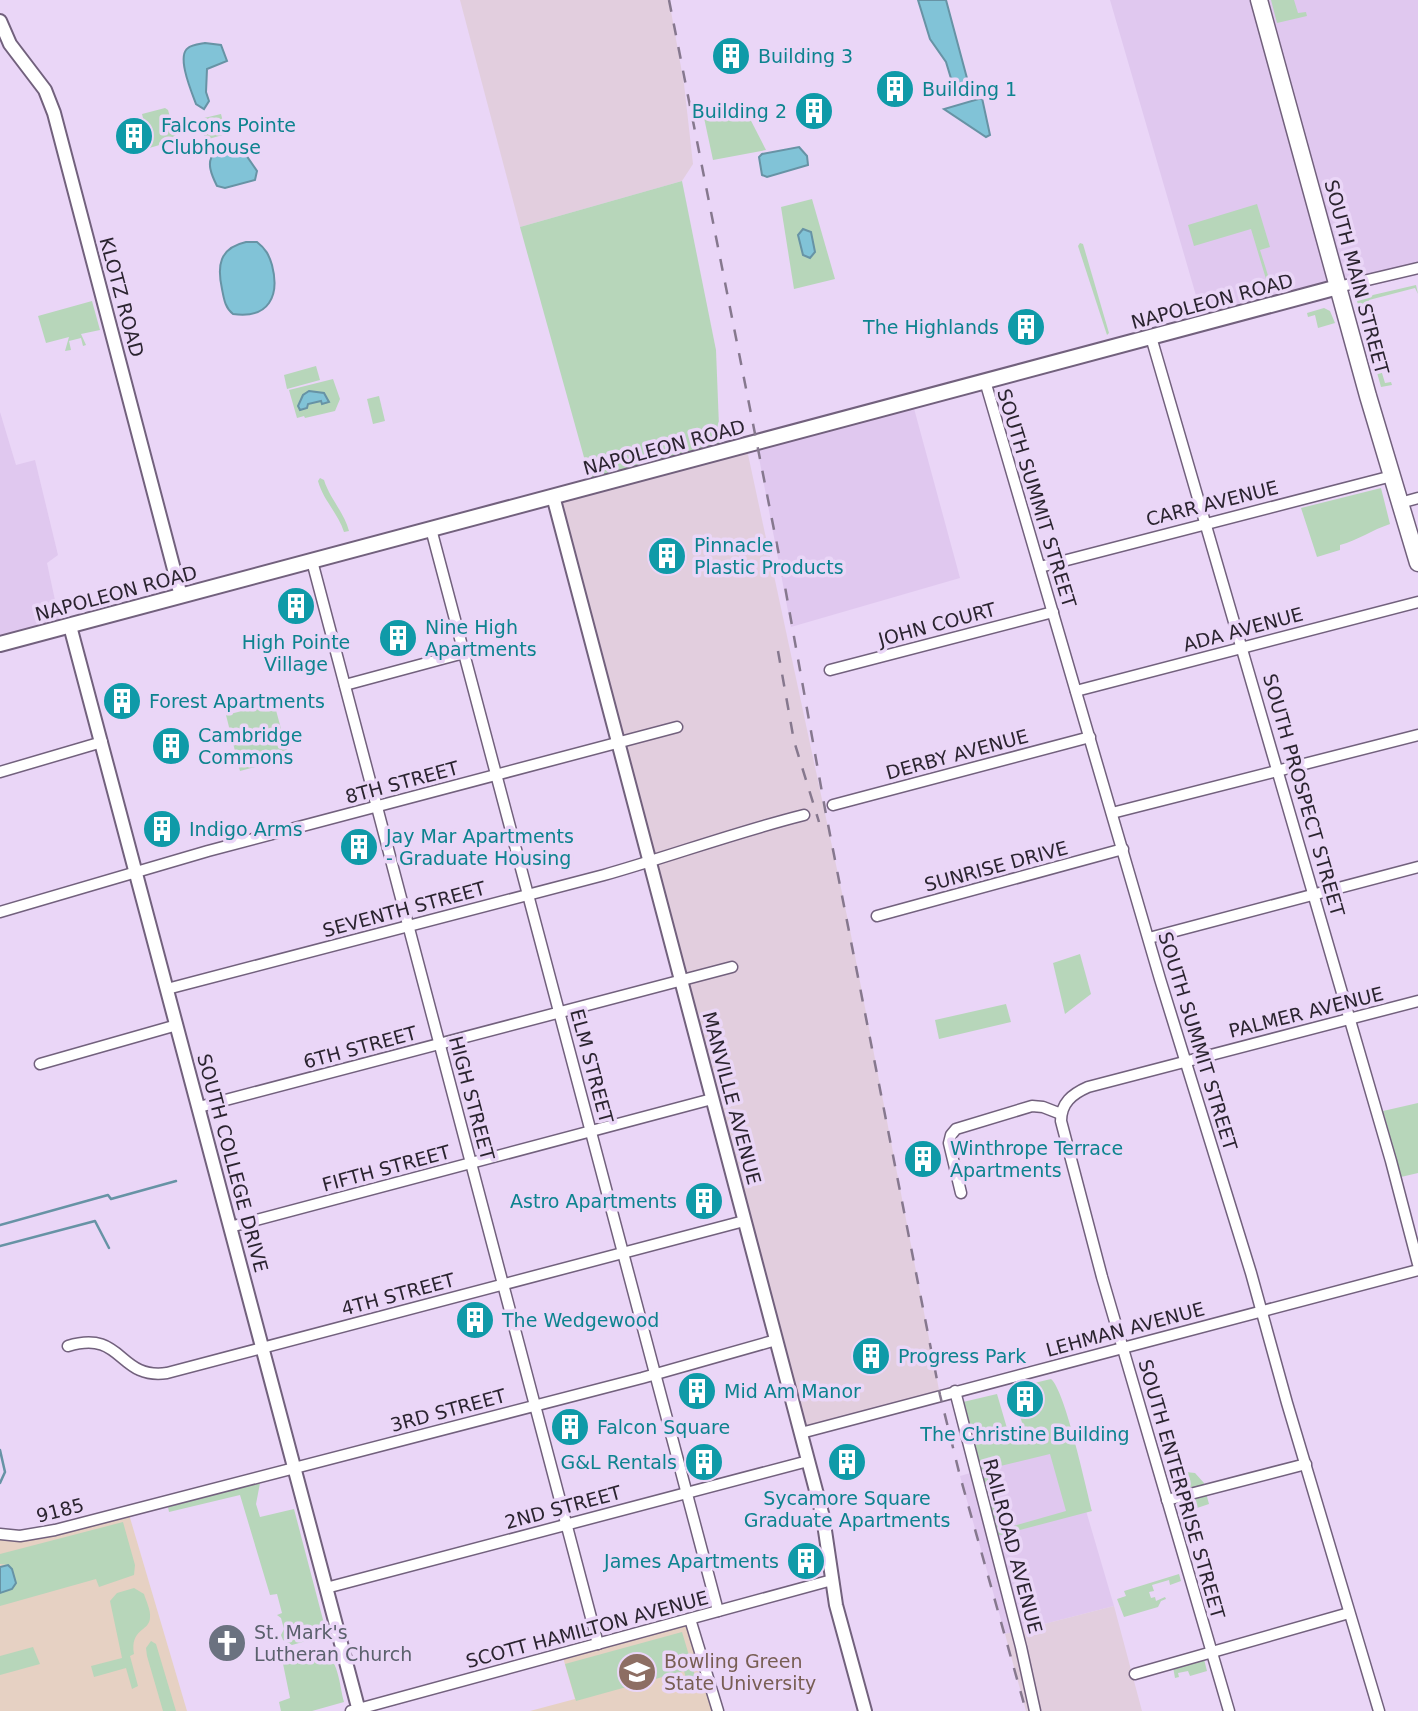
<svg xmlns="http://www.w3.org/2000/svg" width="1418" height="1711" font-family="'DejaVu Sans',sans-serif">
<rect width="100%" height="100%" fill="#ead6f7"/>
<!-- built -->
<g fill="#e0c8ef">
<path d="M1110,0h308v268l-214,55z"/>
<path d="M912,401l48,177 -169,49 -35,-185z"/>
<path d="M0,412l16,53 19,-5 23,95 -11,8 14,65 -61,16z"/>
<path d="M1067,1446l47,160 -109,28 -45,-158z"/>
</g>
<!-- industrial -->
<g fill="#e2cede">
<path d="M460,0h209l15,84 9,80 -11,17 -162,46z"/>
<path d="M746,445l104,485 90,465 -139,38 -248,-937z"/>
<path d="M1114,1606l28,105h-116l-21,-77z"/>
</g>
<!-- education -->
<g fill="#e6d1c3">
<path d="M128,1511l59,200h-187v-177l6,1z"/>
<path d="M690,1619l28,92h-188l45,-12 -13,-45z"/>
</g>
<!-- green -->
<g fill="#b7d6ba">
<path d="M1271,0h23l4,13 8,-1 1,4 -30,7z"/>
<path d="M165,108l3,2 8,28 -3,3 -27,8 4,-3 -8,-32z"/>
<path d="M746,111l20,39 -53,10 -10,-47z"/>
<path d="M221,114l5,20 -21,6 -5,-21z"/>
<path d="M682,181l34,169 4,102 -128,34 -72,-259z"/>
<path d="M812,199l23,80 -41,10 -13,-82z"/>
<path d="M1257,204l13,43 -10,3 12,38 -3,1 -18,-60 -57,17 -6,-21z"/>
<path d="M1080,243l3,1 26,89 -2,2 -29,-89z"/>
<path d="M1416,285l2,9 -3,-6 -46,12 2,10 -7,3 21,70 6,-1 1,3 -11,2 -24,-86 3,-3z"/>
<path d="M92,301l8,29 -19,4 5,11 -3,1 -2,-8 -12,3 2,9 -6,1 4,-14 -23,6 -8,-27z"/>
<path d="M1324,308l6,3 5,12 -17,5 -3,-13 -7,2 -1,-4z"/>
<path d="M316,366l4,14 -33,9 -3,-14z"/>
<path d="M333,379l7,20 -5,12 -30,7 -1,-2 -7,2 -8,-28z"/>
<path d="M379,396l6,25 -12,3 -6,-25z"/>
<path d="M320,478l4,2c6,19 20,32 25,51l-5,1c-6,-19 -21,-32 -26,-51z"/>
<path d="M1381,488l9,36c-18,6 -32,16 -50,21v5l-23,7 -16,-49z"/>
<path d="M274,703l15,55 -49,13 -14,-56z"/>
<path d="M1080,954l11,40 -26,20 -12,-51z"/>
<path d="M1006,1004l5,18 -72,17 -4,-19z"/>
<path d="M1418,1103v70l-17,4 -18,-66z"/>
<path d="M1051,1379c14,11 35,109 41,132l-95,25 -15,-58 7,-1 14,52 63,-18 -16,-57 -66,16 -5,-2 -16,-66 34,-8 12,41 15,-5 -5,-18 19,-5 -5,-20h-6l-1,-2z"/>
<path d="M1183,1465l3,7 9,1 9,10 -1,3 -28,7 -6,-24z"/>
<path d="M260,1483l-4,21 4,13 34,-8 33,126 -35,10 -9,-5 -2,-5 3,-6 -3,-11 -4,-3 5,-2 -5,-19 -7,1 -30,-100 -71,17 -1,-5z"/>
<path d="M1206,1493l3,11 -15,5 -2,6 -9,4 -5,-17z"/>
<path d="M123,1522l12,43 -1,10 -35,12 -3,-8 -96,27v-13l12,-4v-20l-4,-4 -8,-1v-10z"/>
<path d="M1179,1574l2,7 -11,4 -1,-5 -17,5 2,6 -5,1 2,6 4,-1 1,4 9,-4 1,2 -5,2 -3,6 -34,10 -7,-18 9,-3 -2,-5z"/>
<path d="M134,1588l10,6c2,7 7,16 6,24 -1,14 -20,10 -16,36l-4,2 8,30 -6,3 -6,-21 -32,9 -3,-11 31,-8 -12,-57 7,-8z"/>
<path d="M682,1632l14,47 -9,2 -3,-10 -108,30 -11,-37z"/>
<path d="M151,1641l5,3 20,67h-13l-16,-55 -1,-8z"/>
<path d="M33,1647l7,17 -40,11v-19z"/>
<path d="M320,1650c19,7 19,34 24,52l-32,9h-31l-2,-9 11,-4 -9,-44 13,1z"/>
<path d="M1204,1659l3,12 -17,5 -2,-5 -10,2 1,4 -4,1 -2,-11z"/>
</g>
<!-- water -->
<g fill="#81c3d7" stroke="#6793a5" stroke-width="2">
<path d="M918,0h28l22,82 -15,3 -7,-23 -16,-23z"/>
<path d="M205,43l16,2 6,16 -20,8 -1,23 3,9 -5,8 -8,-5c-4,-11 -20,-48 -8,-56 3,-3 12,-4 17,-5z"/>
<path d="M982,98l8,37 -4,2 -42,-28z"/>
<path d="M799,147l8,9 1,9 -41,12 -5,-2 -3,-18 3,-3z"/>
<path d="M215,153l31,2 11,16 -2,9 -30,8 -8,-2c-5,-10 -12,-25 -2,-33z"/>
<path d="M803,229l8,3 4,20 -5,6 -7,-3 -5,-20z"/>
<path d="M246,242h11c9,7 12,13 15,23 8,31 -3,54 -39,49 -8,-6 -9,-15 -11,-25 -5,-23 -3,-41 24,-47z"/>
<path d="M309,391l15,2 5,9 -7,2 -1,-3 -13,3 -1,4 -7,2 -2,-4 5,-11z"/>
<path d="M8,1565l4,4 4,14 -4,6 -12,4v-26z"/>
</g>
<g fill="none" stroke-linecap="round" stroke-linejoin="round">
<!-- stream -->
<g stroke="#6793a5" stroke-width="2.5">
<path d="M0,1225l108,-30 3,4 65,-18"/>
<path d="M0,1246l95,-25 14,27"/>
<path d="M0,1450l5,22 -5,11"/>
</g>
<defs>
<g id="minor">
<path d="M1338,287l80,-19"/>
<path d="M1151,337l240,824 27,103"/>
<path d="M985,381l175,598 91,294 36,130 92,308"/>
<path d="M1400,503l18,-5"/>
<path d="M431,529l287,1082"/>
<path d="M312,561l286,1083"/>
<path d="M1040,567l352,-91"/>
<path d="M830,670l223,-58"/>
<path d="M345,685l119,-32"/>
<path d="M1076,691l342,-89"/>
<path d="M0,772l102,-30"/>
<path d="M833,805l257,-68"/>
<path d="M1112,813l306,-78"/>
<path d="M0,912l208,-61 469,-124"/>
<path d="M877,916l246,-67"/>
<path d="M1149,938l269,-71"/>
<path d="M167,989l437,-114c67,-19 132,-43 200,-60"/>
<path d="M40,1064l137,-39"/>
<path d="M199,1107l533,-140"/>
<path d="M961,1193l-12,-50 2,-8 5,-6 76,-23 11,1 18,7"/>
<path d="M230,1227l482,-128"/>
<path d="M68,1346c56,-17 49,34 99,27l577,-152"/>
<path d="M955,1391l66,256 14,64"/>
<path d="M801,1433l617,-163"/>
<path d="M1167,1500l139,-36"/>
<path d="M0,1534l20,2 35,-6 587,-152 134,-38"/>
<path d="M326,1588l482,-127"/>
<path d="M690,1619l28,92"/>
<path d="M1135,1674l214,-61"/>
<path d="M351,1711l481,-131"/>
<path d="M1229,1711l-127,-434 -41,-156c0,-18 11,-27 27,-34l330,-86"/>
</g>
<g id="tertiary">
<path d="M0,21l10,23 35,46 9,23 127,483"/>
<path d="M553,496l270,1021 13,88 29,106"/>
<path d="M70,626l289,1085"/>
</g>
<path id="secondary" d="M0,644l1338,-357"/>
<path id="primary" d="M1259,0l109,396 50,167"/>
</defs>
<!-- minor casing -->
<use href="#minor" stroke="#72617d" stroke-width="13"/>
<!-- tertiary casing -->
<use href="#tertiary" stroke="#72617d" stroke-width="16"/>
<!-- secondary casing -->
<use href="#secondary" stroke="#72617d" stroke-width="18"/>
<!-- primary casing -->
<use href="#primary" stroke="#72617d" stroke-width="19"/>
<!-- minor -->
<use href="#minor" stroke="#fff" stroke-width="10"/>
<!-- tertiary -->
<use href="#tertiary" stroke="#fff" stroke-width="12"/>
<!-- secondary -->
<use href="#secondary" stroke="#fff" stroke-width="14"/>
<!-- primary -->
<use href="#primary" stroke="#fff" stroke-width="16"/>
<!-- rail -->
<g stroke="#86788e" stroke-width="2.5" stroke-dasharray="12 12" stroke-linecap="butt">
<path d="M669,0l113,570 43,239 115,586 20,81 66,235"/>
<path d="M778,651l16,90 25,81"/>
</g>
</g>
<!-- icons -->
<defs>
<symbol id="building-disc" viewBox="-11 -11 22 22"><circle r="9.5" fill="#0f9aa8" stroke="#ead6f7"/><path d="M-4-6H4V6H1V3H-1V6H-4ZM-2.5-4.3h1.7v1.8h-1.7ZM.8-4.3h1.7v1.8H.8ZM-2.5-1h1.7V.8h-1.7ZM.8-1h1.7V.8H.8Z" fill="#fff"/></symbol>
<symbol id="church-disc" viewBox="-11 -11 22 22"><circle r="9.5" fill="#6b7280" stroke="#ead6f7"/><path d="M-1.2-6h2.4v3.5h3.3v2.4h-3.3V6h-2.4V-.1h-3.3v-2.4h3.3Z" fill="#fff"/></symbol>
<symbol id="university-disc" viewBox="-11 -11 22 22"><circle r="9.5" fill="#8d6e63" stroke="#ead6f7"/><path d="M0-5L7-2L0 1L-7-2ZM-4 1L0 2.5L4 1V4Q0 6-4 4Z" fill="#fff"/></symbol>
</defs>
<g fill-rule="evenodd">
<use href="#building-disc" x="709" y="34" width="44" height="44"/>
<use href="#building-disc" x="873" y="67" width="44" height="44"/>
<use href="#building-disc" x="792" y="89" width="44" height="44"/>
<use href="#building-disc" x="112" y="114" width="44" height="44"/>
<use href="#building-disc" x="1004" y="305" width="44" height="44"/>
<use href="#building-disc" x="645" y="534" width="44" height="44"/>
<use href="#building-disc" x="274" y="584" width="44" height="44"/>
<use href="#building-disc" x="376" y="616" width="44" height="44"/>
<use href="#building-disc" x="100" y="679" width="44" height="44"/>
<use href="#building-disc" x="149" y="724" width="44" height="44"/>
<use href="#building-disc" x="140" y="807" width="44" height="44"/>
<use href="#building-disc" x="337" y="825" width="44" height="44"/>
<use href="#building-disc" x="901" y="1137" width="44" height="44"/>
<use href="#building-disc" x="682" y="1179" width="44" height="44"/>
<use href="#building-disc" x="453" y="1298" width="44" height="44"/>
<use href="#building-disc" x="849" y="1334" width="44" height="44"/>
<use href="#building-disc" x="675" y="1369" width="44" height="44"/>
<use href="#building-disc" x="1003" y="1377" width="44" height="44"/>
<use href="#building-disc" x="548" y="1405" width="44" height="44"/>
<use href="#building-disc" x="682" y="1440" width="44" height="44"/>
<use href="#building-disc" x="825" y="1440" width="44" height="44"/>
<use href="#building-disc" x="784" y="1539" width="44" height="44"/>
<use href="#church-disc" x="205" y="1621" width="44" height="44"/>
<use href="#university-disc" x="615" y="1650" width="44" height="44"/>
</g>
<g text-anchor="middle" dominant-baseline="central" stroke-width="7" stroke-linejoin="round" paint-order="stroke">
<!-- culture labels -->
<g font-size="19" fill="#0d838f" stroke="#ead6f7" text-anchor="start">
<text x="758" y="56">Building 3</text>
<text x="922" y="89">Building 1</text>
<text x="787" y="111" text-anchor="end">Building 2</text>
<text x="161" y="125">Falcons Pointe<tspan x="161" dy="22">Clubhouse</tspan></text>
<text x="999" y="327" text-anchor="end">The Highlands</text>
<text x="694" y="545">Pinnacle<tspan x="694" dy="22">Plastic Products</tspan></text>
<text x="425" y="627">Nine High<tspan x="425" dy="22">Apartments</tspan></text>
<text x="296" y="642" text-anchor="middle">High Pointe<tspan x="296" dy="22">Village</tspan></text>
<text x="149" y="701">Forest Apartments</text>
<text x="198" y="735">Cambridge<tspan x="198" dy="22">Commons</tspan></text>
<text x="189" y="829">Indigo Arms</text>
<text x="386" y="836">Jay Mar Apartments<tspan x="386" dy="22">- Graduate Housing</tspan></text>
<text x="950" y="1148">Winthrope Terrace<tspan x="950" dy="22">Apartments</tspan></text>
<text x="677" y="1201" text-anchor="end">Astro Apartments</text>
<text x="502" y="1320">The Wedgewood</text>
<text x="898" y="1356">Progress Park</text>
<text x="724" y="1391">Mid Am Manor</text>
<text x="597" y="1427">Falcon Square</text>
<text x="1025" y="1434" text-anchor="middle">The Christine Building</text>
<text x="677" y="1462" text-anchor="end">G&amp;L Rentals</text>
<text x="847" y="1498" text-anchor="middle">Sycamore Square<tspan x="847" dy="22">Graduate Apartments</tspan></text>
<text x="779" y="1561" text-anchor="end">James Apartments</text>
</g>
<!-- street labels -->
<g font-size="19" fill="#2b2430" stroke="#ead6f7">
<text transform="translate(1357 277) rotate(75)">SOUTH MAIN STREET</text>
<text transform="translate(122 297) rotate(75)">KLOTZ ROAD</text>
<text transform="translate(1212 301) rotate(-15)">NAPOLEON ROAD</text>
<text transform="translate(664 447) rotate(-15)">NAPOLEON ROAD</text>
<text transform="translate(1037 498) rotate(73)">SOUTH SUMMIT STREET</text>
<text transform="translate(1212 503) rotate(-14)">CARR AVENUE</text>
<text transform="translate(116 593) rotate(-15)">NAPOLEON ROAD</text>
<text transform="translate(937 624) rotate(-15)">JOHN COURT</text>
<text transform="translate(1243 629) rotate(-15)">ADA AVENUE</text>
<text transform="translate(957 754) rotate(-15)">DERBY AVENUE</text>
<text transform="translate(402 782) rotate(-15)">8TH STREET</text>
<text transform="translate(1304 795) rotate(74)">SOUTH PROSPECT STREET</text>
<text transform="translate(996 866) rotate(-15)">SUNRISE DRIVE</text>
<text transform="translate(404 909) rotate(-15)">SEVENTH STREET</text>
<text transform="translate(1306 1012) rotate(-14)">PALMER AVENUE</text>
<text transform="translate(1198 1041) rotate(73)">SOUTH SUMMIT STREET</text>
<text transform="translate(360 1047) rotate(-15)">6TH STREET</text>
<text transform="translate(592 1066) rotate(75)">ELM STREET</text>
<text transform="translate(472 1098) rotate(75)">HIGH STREET</text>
<text transform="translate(732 1098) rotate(75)">MANVILLE AVENUE</text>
<text transform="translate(233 1163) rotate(75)">SOUTH COLLEGE DRIVE</text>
<text transform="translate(386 1168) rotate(-15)">FIFTH STREET</text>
<text transform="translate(398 1294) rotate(-15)">4TH STREET</text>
<text transform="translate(1125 1329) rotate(-15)">LEHMAN AVENUE</text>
<text transform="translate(448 1410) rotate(-15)">3RD STREET</text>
<text transform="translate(1182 1489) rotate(74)">SOUTH ENTERPRISE STREET</text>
<text transform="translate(563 1507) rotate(-15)">2ND STREET</text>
<text transform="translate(60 1510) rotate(-14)">9185</text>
<text transform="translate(1013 1546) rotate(75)">RAILROAD AVENUE</text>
<text transform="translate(587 1629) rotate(-15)">SCOTT HAMILTON AVENUE</text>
</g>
<!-- worship labels -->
<g font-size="19" fill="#5b616d" stroke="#ead6f7" text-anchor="start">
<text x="254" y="1632">St. Mark's<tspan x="254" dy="22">Lutheran Church</tspan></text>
</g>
<!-- education labels -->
<g font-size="19" fill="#785e54" stroke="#ead6f7" text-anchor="start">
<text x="664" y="1661">Bowling Green<tspan x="664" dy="22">State University</tspan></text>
</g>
</g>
</svg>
